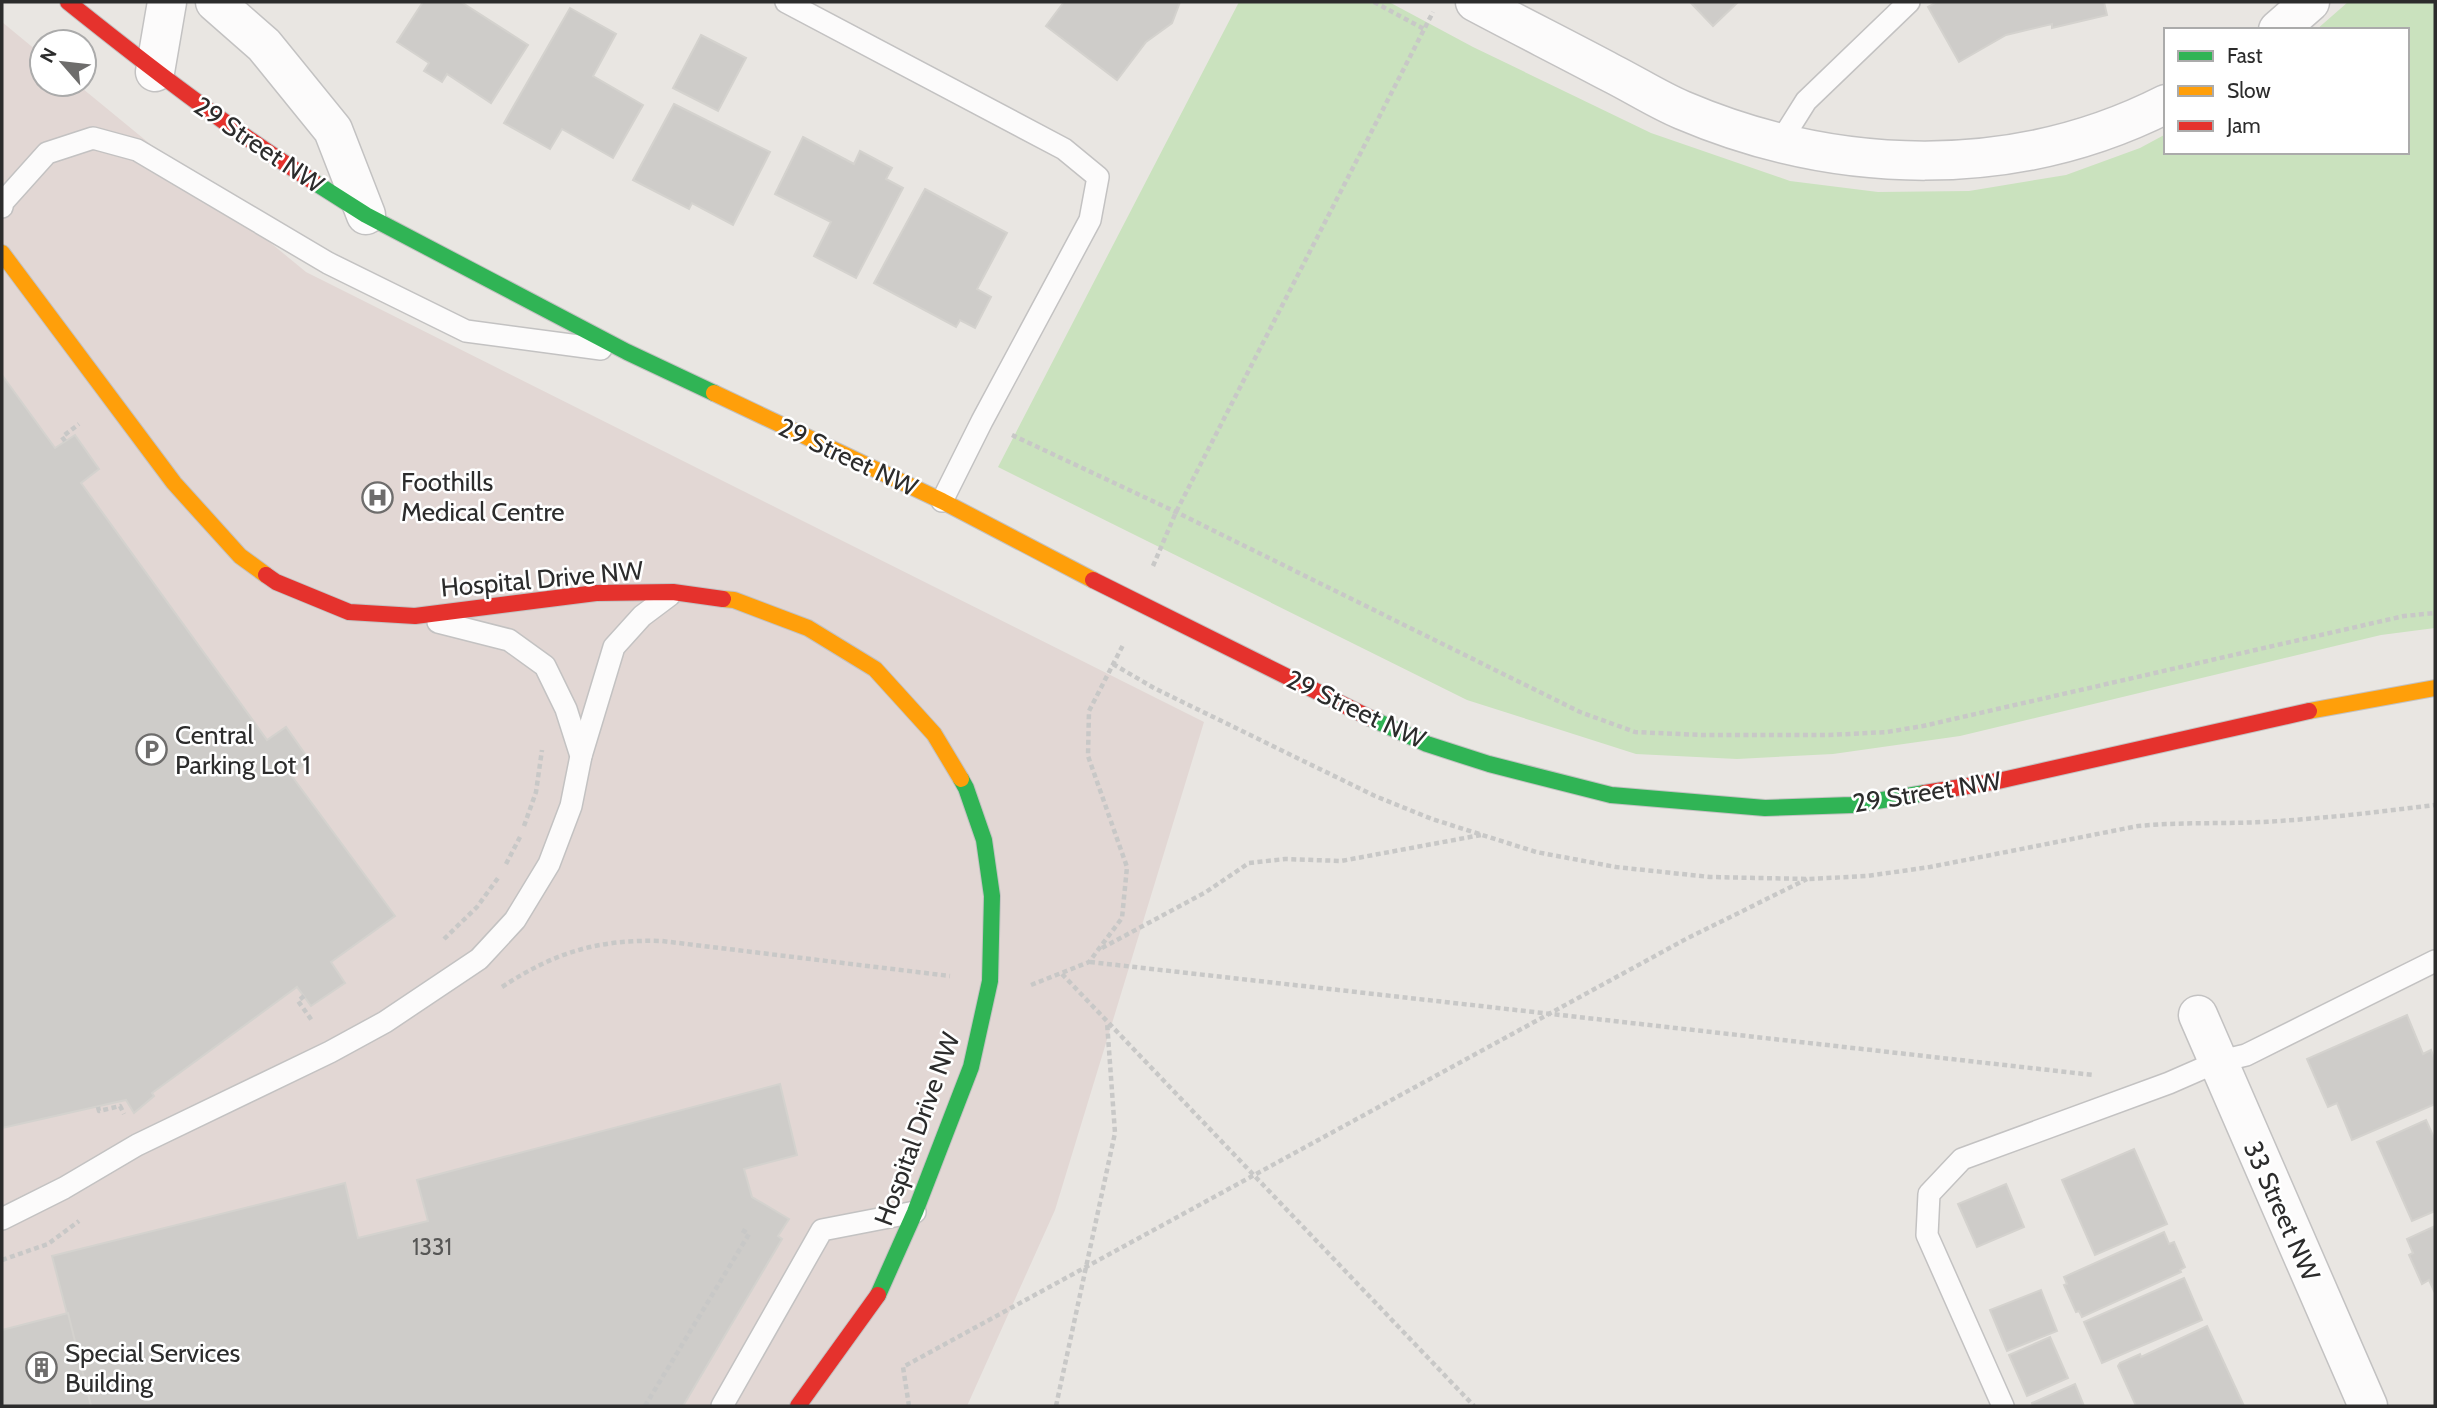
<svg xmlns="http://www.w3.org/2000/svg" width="2437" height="1408" font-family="Cabin,sans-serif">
<rect width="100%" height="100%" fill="#e9e6e2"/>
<!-- medical -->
<path fill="#e2d7d4" d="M2,22l40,33v29h35l229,188 898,450 -149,488 -88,196h-965z"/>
<!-- green -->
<path fill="#cae2be" d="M1239,2h150l84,45 178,86 139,48 88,11 91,-1 97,-16 74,-27 26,-14v18h241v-122h-91l32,-28h87v626l-54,7 -421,101 -127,18 -96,5 -101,-5 -169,-54 -469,-233z"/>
<!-- building -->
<g fill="#ceccc9" stroke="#d4d2ce" stroke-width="2">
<path d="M423,2h38l67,43 -37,58 -44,-29 -5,8 -18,-11 5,-8 -32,-21z"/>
<path d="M1064,2h116l-8,21 -26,19 -29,38 -71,-54z"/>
<path d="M1690,2h48l-25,24z"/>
<path d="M1937,2h167l3,13 -55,13v-4l-46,11 -47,27 -31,-55z"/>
<path d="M570,8l46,26 -23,42 50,29 -30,53 -51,-29 -12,20 -46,-26z"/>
<path d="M701,35l45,23 -28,53 -45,-23z"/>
<path d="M674,104l96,48 -37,73 -41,-22 -3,6 -56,-29z"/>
<path d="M803,137l51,27 6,-13 32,17 -6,11 17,9 -47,90 -42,-22 17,-34 -56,-28z"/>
<path d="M925,189l82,44 -30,56 14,8 -16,31 -15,-8 -4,7 -82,-44z"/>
<path d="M2,375l53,73 20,-13 24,34 -18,14 186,257 19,-13 24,34 -19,14 104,141 -64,46 14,21 -34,23 -14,-19 -145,106 2,3 -20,17 -8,-13 -124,28z"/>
<path d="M2407,1015l16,39 8,-4 4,11v43l-83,36 -15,-37 -9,4 -21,-48z"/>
<path d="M780,1084l17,71 -53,14 8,28 37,22 -11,17 4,3 -99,167h-592l-39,-150 293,-73 13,55 70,-17 -11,-41z"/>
<path d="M2426,1120l9,20v71l-23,10 -35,-79z"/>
<path d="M2134,1149l33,75 -72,31 -33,-75z"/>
<path d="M2006,1184l18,43 -47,20 -19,-43z"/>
<path d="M2435,1226v67l-6,-13 -7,4 -13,-29 4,-2 -6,-14z"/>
<path d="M2164,1232l5,12 5,-2 11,25 -5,3 1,2 -99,45 -3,-6 -3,1 -12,-27 3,-1 -3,-7z"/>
<path d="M2184,1278l18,42 -100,43 -18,-41z"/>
<path d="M2041,1290l16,41 -50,20 -17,-41z"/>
<path d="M68,1313l23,93h-89v-76z"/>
<path d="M2207,1326l37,80h-108l-18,-40 2,-3 20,-9 1,3z"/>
<path d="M2050,1337l18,41 -41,18 -18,-41z"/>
<path d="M2075,1384l9,22h-51l-1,-3z"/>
</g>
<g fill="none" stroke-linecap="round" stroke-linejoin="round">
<defs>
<g id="lane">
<path d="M786,2l278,147 34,28 -8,43 -108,201 -40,80"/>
<path d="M1779,144l27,-43 103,-99"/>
<path d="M2,207l1,-5 44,-49 46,-15 44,12 191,113 138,68 135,18"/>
<path d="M438,622l71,18 36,26 21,43 15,47"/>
<path d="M2,1219l62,-31 73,-43 193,-93 55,-30 94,-63 36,-39 34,-56 22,-58 10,-50 33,-109 28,-31 28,-21"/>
<path d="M722,1406l100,-176 93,-18"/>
<path d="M2003,1406l-76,-171 2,-41 33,-35 207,-76 48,-21 29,-7 189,-94"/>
</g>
<g id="street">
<path d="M215,2l49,43 69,85 33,85"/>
<path d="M1475,2c45,24 91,47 136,71 24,12 47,27 71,37 155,66 332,71 484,-6"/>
<path d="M2278,30l32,-28"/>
<path d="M155,72l12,-70"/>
<path d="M2198,1015l170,391"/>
</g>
<g id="fast">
<path d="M314,182l52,33 261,137 87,41"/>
<path d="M1370,718l57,26 62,20 122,31 154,13 87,-3 73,-12"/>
<path d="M878,1295l37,-83 56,-145 19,-86 2,-85 -8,-56 -18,-52 -5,-9"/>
</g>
<g id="slow">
<path d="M2,253l172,230 66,73 26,19"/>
<path d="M714,393l228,108 151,79"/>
<path d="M723,599l11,1 74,28 67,41 59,65 27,45"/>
<path d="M2309,711l126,-23"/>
</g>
<g id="jam">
<path d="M68,2c80,64 160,126 246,180"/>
<path d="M266,575l10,7 73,30 66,4 181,-23 77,-1 50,7"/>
<path d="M1093,580l277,138"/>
<path d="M1925,793l73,-12 311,-70"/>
<path d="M798,1406l80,-111"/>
</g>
</defs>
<!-- lane casing -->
<use href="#lane" stroke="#c3c2c2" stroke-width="24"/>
<!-- street casing -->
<use href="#street" stroke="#c3c2c2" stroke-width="41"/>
<!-- fast casing -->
<use href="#fast" stroke="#c3c2c2" stroke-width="18"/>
<!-- slow casing -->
<use href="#slow" stroke="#c3c2c2" stroke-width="18"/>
<!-- jam casing -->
<use href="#jam" stroke="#c3c2c2" stroke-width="18"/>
<!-- path -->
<g stroke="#c8c8c7" stroke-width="4.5" stroke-dasharray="5 3.5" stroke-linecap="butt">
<path d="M1374,2l50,27"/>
<path d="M1012,435l164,77 404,200 55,20 68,3h126l58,-3 36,-6 481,-110 31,-3"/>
<path d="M65,441l-3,-4 17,-13"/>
<path d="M1153,566l23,-54 257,-500"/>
<path d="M1113,664l41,24 221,108 57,23 104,33 80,15 94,10 98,2 59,-3 63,-9 208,-41c41,-4 83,-2 124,-4 58,-3 116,-10 173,-17"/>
<path d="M524,826l12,-34 6,-42"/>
<path d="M506,864l15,-29"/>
<path d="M444,939l33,-32 21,-29"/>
<path d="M1102,948l104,-56 43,-29 36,-4 56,2 140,-26"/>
<path d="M1090,962l1003,113"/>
<path d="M1062,974l412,432"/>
<path d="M1031,985l58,-23 33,-44 5,-51 -39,-111 1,-45 35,-68"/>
<path d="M502,987c53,-35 97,-48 160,-46l288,35"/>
<path d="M304,996l-6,5 15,21"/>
<path d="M98,1107l1,4 21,-5 4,8"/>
<path d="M2,1260l46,-16 31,-23"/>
<path d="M645,1406l104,-172 -7,-4"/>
<path d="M909,1406l-6,-39 783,-428 121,-60"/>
<path d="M1056,1406l59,-273 -8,-111"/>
</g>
<!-- lane -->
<use href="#lane" stroke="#fcfbfb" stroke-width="21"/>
<!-- street -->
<use href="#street" stroke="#fcfbfb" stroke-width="38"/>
<!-- fast -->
<use href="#fast" stroke="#30b455" stroke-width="16"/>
<!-- slow -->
<use href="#slow" stroke="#ff9f0a" stroke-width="16"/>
<!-- jam -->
<use href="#jam" stroke="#e5322d" stroke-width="16"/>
</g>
<!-- icons -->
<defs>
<symbol id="hospital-ring" viewBox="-11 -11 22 22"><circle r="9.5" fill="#fff" stroke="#6e6d6c" stroke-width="1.5"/><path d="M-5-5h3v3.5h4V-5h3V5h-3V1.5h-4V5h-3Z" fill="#6e6d6c"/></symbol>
<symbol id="parking-ring" viewBox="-11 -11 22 22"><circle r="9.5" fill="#fff" stroke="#6e6d6c" stroke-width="1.5"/><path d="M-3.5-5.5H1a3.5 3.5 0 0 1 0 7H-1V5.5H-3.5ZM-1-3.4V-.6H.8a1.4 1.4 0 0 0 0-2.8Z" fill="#6e6d6c"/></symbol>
<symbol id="building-ring" viewBox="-11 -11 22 22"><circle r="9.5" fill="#fff" stroke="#6e6d6c" stroke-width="1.5"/><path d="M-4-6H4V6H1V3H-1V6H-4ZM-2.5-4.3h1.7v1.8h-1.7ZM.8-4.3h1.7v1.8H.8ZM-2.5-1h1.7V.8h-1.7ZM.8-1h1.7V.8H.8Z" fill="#6e6d6c"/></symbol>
</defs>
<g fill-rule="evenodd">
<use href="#hospital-ring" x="360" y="480" width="35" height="35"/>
<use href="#parking-ring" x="134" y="732" width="35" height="35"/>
<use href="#building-ring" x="24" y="1350" width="35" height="35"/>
</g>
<g text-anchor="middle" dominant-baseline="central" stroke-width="5" stroke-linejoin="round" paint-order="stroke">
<!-- number labels -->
<g font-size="23" fill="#565655">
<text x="432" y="1247">1331</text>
</g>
<!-- street labels -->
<g font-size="26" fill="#2c2c2c" stroke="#fff">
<text transform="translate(259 145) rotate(34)">29 Street NW</text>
<text transform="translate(848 457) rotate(25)">29 Street NW</text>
<text transform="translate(542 579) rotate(-5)">Hospital Drive NW</text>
<text transform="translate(1356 709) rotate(25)">29 Street NW</text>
<text transform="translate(1927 792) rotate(-9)">29 Street NW</text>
<text transform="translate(917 1129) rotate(-70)">Hospital Drive NW</text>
<text transform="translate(2282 1211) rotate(66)">33 Street NW</text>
</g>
<!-- poi labels -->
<g font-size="26" fill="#2c2c2c" stroke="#fff" text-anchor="start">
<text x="401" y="482">Foothills<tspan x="401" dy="30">Medical Centre</tspan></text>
<text x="175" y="735">Central<tspan x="175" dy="30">Parking Lot 1</tspan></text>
<text x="65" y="1353">Special Services<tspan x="65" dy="30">Building</tspan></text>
</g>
</g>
<!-- border -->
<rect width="2437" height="1408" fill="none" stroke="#2c2c2c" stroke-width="7"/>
<!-- legend -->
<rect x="2164" y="28" width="245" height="126" fill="#ffffff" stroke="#ababab" stroke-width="2"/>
<rect x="2178" y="51" width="35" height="10" fill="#30b455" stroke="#ababab" stroke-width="2"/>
<text x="2227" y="63" font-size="21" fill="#2c2c2c">Fast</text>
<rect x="2178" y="86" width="35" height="10" fill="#ff9f0a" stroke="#ababab" stroke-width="2"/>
<text x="2227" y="98" font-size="21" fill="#2c2c2c">Slow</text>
<rect x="2178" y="121" width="35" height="10" fill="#e5322d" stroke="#ababab" stroke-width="2"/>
<text x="2227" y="133" font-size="21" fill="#2c2c2c">Jam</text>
<!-- north arrow -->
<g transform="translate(63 63) rotate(298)"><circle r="33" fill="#ffffff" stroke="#ababab" stroke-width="2"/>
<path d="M0-5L12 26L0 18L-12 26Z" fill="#6e6d6c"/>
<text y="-10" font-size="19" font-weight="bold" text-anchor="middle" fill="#2c2c2c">N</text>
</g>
</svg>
